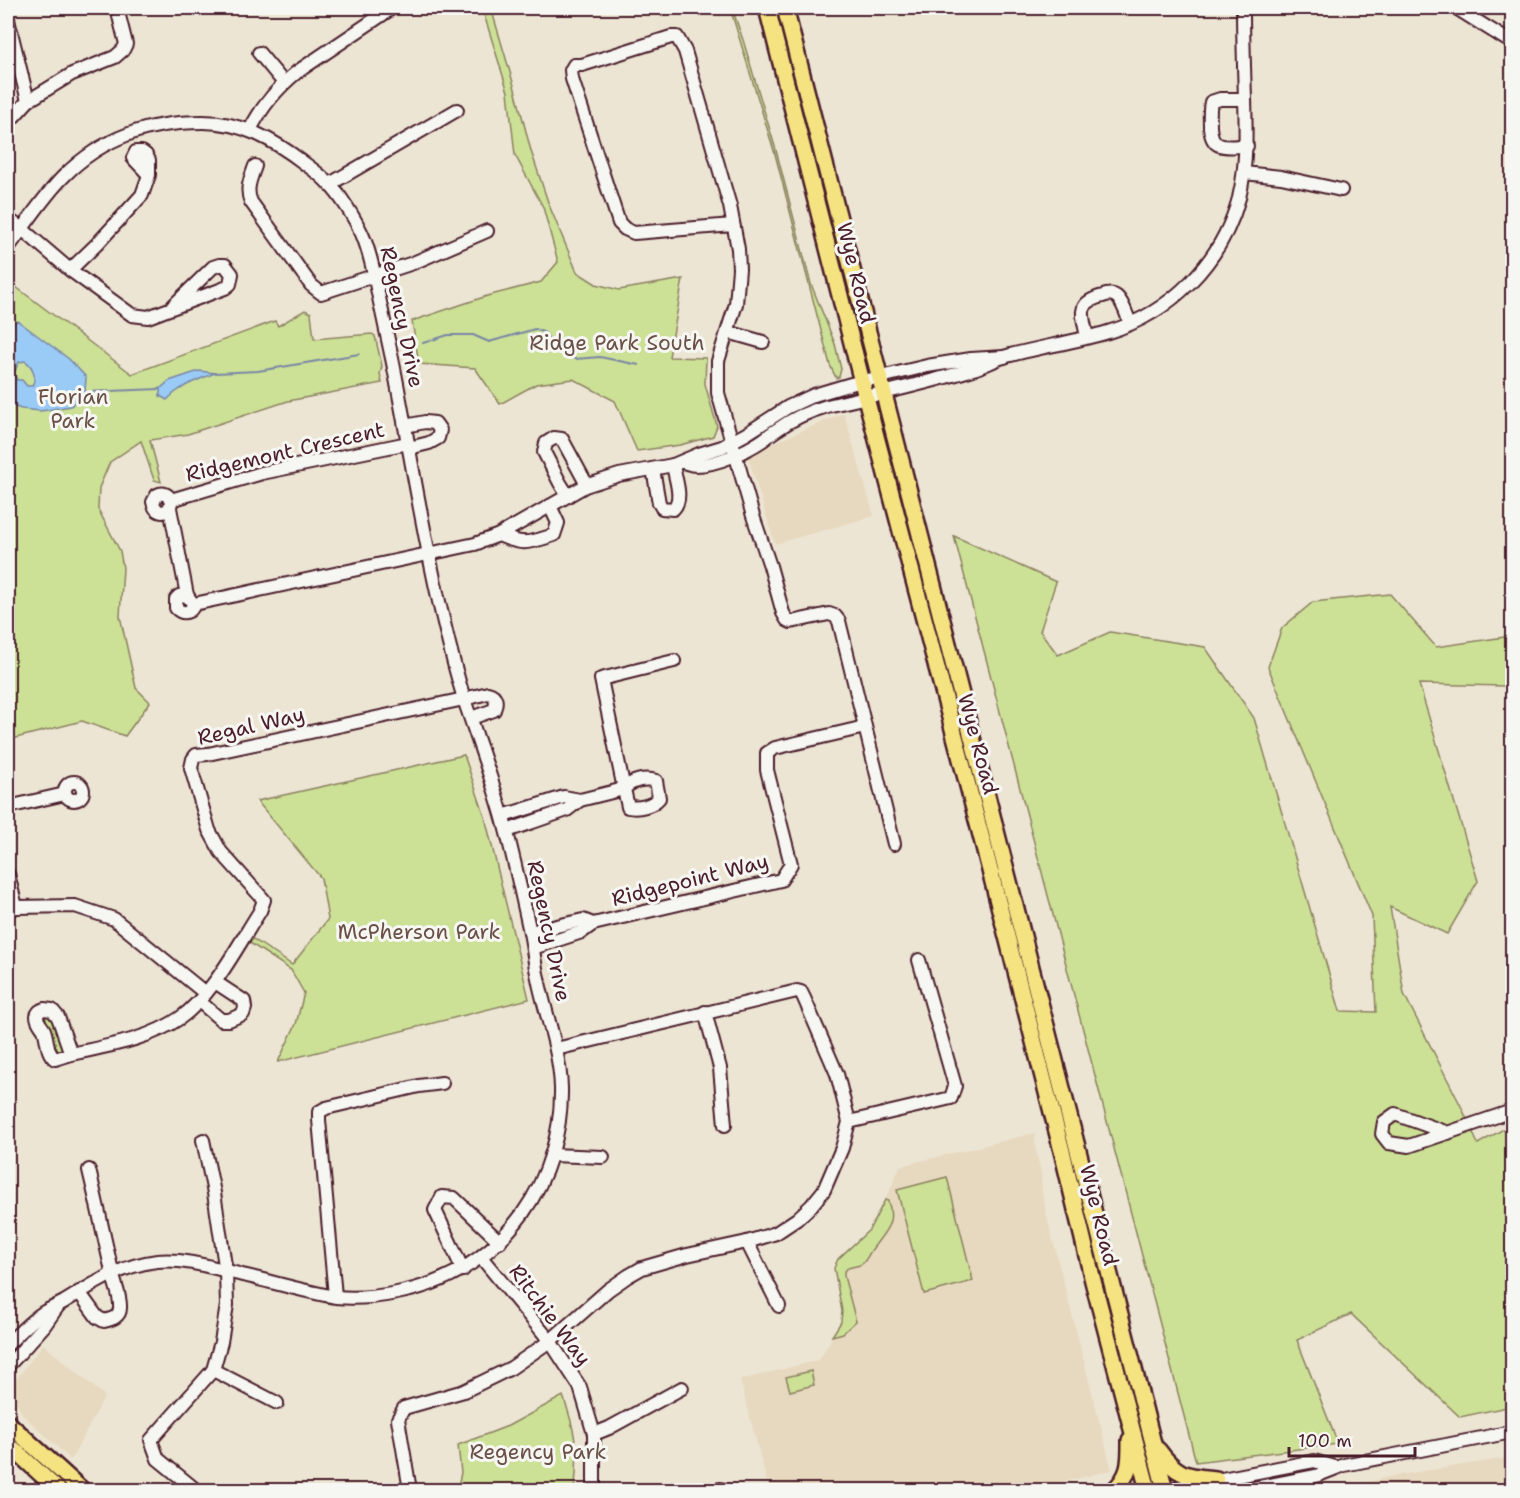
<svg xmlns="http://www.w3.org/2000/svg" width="1520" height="1498" font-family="'Shantell Sans',sans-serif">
<rect width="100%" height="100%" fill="#ede5d4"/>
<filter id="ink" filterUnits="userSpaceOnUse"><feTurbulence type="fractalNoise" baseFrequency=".0167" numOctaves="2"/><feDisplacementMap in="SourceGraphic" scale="12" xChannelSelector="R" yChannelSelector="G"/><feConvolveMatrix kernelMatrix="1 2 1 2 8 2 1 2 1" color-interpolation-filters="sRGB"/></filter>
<g filter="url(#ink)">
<!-- built -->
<g fill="#e7d9bf">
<path d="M844,413l30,103 -99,28 -28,-90z"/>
<path d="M1035,1133v12l6,28 1,18 6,30 64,249 -80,20h-263l-29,-110 79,-20 22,-38 1,-11 -8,-43 1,-4 3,-5 31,-29 21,-40 10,-24z"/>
<path d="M43,1344l62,52 -34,64 -49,-46 -6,-12 -4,-17z"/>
<path d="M1512,1457v33h-180l61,-14z"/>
</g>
<!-- green -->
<g fill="#cce196" stroke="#8b8060" stroke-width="1.5">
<path d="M482,8h9l24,81 16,62 18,54 28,67 19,12 23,6 64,-11 -14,78 37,1 -1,26 12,42 -4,10 -33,9 -43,6 -22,-50 -42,-22 -37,5 -36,20 -25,-36 -56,-4 -7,-43 75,-25 54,-14 17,-20 -15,-55 -28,-52 -7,-63z"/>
<path d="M730,8h2l11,32 33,110 35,134 24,60 6,25 -2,8 -3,1 -6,-13 -55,-211z"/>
<path d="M8,281l124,93 143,-53 3,5 27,-16 6,3 3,26 58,-5 3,2 7,30 -2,8 2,9 -94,18 -100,33 -38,6 11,42 -7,-2 -13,-39 -31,21 -11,26 -1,21 22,42 3,17 -3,48 16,72 14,14 -25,34 -43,-15 -74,19z"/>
<path d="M954,536l102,46 -16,49 18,24 52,-23 95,15 49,71 86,293 36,1 -4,-96 -104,-249 14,-39 31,-26 77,-8 46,53 76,-11 -7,50 -86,-2 59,197 -31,53 -57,-27 14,87 57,112 17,38 34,-20v282l-52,11 -109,-103 -54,26 41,104 -142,18z"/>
<path d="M464,755l21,62 44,182 -251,63 18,-38 8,-31 -13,-23 -41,-27 3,-4 39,26 36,-46 -7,-41 -64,-77z"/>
<path d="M46,1014l10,6 7,29 -3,3 -4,-3 -4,-14 -9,-18z"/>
<path d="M947,1177l26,104 -49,13 -27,-104z"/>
<path d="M885,1200l3,1c8,22 -3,30 -15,47 -4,5 -7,13 -11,16 -7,4 -12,1 -18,7v5l12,45 -13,12 -11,3 9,-14 1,-11 -8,-43 4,-9 31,-29z"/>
<path d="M811,1371l3,14 -24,6 -4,-14z"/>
<path d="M563,1396c12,33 17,59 11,94h-117l4,-17 -3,-28 50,-19z"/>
</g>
<!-- water -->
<g fill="#9acaf6" stroke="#7a86a5" stroke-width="1.5" fill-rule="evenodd">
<path d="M18,321l51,38 17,18 -1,15 -14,14 -30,5 -20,-2 -13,-5v-81zM25,361c8,5 12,16 7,25h-5l-5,-6h-5l-3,-7 5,-11z"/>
<path d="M199,371l16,2c-17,7 -35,13 -48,27l-7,-4v-7l9,-8z"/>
</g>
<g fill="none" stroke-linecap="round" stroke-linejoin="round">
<!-- stream -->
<g stroke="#7a86a5" stroke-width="2">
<path d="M423,343l25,-8h25l16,7 46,-13 10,4 7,10 10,10 13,6 25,-2 39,8"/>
<path d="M215,373l43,-2 101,-17"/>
<path d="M85,392l75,-3"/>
</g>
<defs>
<g id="minor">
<path d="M1456,8l56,35"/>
<path d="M8,20l20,81"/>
<path d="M259,53l25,30"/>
<path d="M1245,99h-25l-9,3c-2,9 -1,16 -1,25 2,25 17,19 37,19"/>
<path d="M8,123l20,-22 44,-27 43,-17 8,-7 3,-6 -9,-36"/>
<path d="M250,130c12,-24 26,-41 47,-58l95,-64"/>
<path d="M255,166c-4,12 -10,23 -4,36l60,83 10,8 92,-30 74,-32"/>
<path d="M1244,173l37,4 60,13"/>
<path d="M330,184l127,-74"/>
<path d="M8,219l14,10 48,41 62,45 16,2 77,-29 5,-4 2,-10 -7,-9h-6l-6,2 -39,38 -1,2"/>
<path d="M733,225l-99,8 -9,-4 -6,-6 -47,-144 -1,-9 3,-5h8l89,-28h6l8,14 45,155 8,43 1,20 -3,35 -18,57v32l35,123 17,50 13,47 4,7 4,2 38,-8 6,2 4,5 55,223"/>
<path d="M8,248c18,-24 35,-51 56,-72 39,-39 85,-54 139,-54 39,0 71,18 101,41 8,6 17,12 24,20 12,11 27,36 34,51 8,18 12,39 16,59 5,23 10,46 15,70 17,86 30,174 51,260 6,26 13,53 21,79 13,39 27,77 38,116 10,36 18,73 26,110 4,16 5,34 9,50 7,36 22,72 23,110 1,43 -13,90 -38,125 -31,43 -74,70 -126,80 -20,4 -41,6 -61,4 -30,-5 -60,-14 -89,-21 -30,-7 -60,-18 -90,-15 -35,4 -64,23 -93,41 -6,3 -12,6 -18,9 -14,8 -27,22 -38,33"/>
<path d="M70,270l27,-26 45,-49 7,-20v-15l-3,-5 -4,-3h-6l-3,6 16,17"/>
<path d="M728,332l35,10"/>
<path d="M1087,337c-4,-22 -12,-34 16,-41 5,-2 10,-2 14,1 6,5 10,19 13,26"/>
<path d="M405,426l20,-4 10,1 5,7 -2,8 -9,5 -20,5"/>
<path d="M683,462c4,1 8,3 13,3 21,0 51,-14 67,-25 5,-4 10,-8 15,-11 15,-11 32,-18 49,-23 49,-11 98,-22 146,-37 11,-3 22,-10 34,-13 33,-9 68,-14 101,-24 64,-19 114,-71 131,-134 8,-33 7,-66 6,-100 -1,-30 -2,-60 -2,-90"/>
<path d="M653,469l6,34 3,5 11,1c11,-10 2,-30 0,-44"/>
<path d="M568,496l-8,-13 -16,-31 2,-9 8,-5 8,1 25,46"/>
<path d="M171,500l91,-27 146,-30"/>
<path d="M171,500l-1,8 17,87 4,6"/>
<path d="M170,508c-7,7 -15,4 -17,-6l4,-7c6,-3 11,-1 14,5"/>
<path d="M499,535c24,11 30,8 55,0l4,-12 -8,-17"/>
<path d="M187,595l-8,1 -3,3v9c7,7 15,5 18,-4l281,-60 24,-9 86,-49 34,-11 54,-10 26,-11 23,-7 24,-13 42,-27 26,-12 37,-11 76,-18 44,-7 33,-2"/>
<circle cx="74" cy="791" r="9"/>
<path d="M8,807l57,-13"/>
<path d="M503,816l61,-19 16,3 44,-11c7,-8 21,-12 32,-8l3,17c-7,8 -20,11 -31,9l-4,-18 -23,-110 73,-18"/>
<path d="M507,831l60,-21 13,-10"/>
<path d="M8,874l8,33"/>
<path d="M8,910l8,-3 59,-1 39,13 91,74"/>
<path d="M530,932l53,-12 10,4"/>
<path d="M533,948l49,-16 11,-8 188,-44 10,-16 -24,-94v-17l8,-5 90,-21"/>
<path d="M199,1001l22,19h8l14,-6 2,-6 -1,-7 -29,-19"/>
<path d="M44,1009l8,1 6,7 13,37 -16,5c-9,-7 -7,-19 -11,-29 -2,-4 -7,-8 -7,-14 1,-5 3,-5 7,-7z"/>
<path d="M705,1012l15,56 5,57"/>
<path d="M71,1054c36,-8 77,-14 109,-36 33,-23 58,-73 80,-107l4,-11 -43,-48 -12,-22 -18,-62 2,-9 3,-4 12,-1 256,-55 24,-6c9,2 9,10 6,17l-23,8"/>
<path d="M849,1122l102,-24 4,-12 -36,-126"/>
<path d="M1448,1133l-53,-19 -11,8 -2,12 7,9 20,3 100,-34 3,-3"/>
<path d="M551,1155l52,2"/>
<path d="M747,1242l32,64"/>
<path d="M481,1257l69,84 30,46 14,47v56"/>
<path d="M463,1270l-28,-60 7,-13 12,1 46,44"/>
<path d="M79,1292l18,25 7,4c8,-2 16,-4 16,-13 1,-12 -6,-25 -8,-37 -8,-34 -15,-68 -23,-101"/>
<path d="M335,1296l-16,-176v-8l7,-4 93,-22 23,-3"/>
<path d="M8,1366l36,-40 14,-20"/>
<path d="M213,1370l64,33"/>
<path d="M594,1434l15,-6 73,-40"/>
<path d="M196,1490l-38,-31 -7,-19 62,-70 8,-28 6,-37 -1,-33 -12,-79 -11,-53"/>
<path d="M410,1490l-12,-71 6,-11 60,-17 47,-23 39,-27 58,-51 20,-14 14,-8 45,-13 60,-13 29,-9 21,-14 14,-13 13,-16 18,-42 7,-26 -12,-48 -33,-76 -3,-6 -4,-1 -241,58"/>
<path d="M717,1490l3,-1 4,1"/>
<path d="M1165,1490l149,-29 21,6"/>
<path d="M1244,1490l72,-14 28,-11 168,-33"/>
</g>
<g id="major">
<path d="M767,8l99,390 117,445 80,312 30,126 55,209"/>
<path d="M785,8l380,1482"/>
<path d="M8,1423l74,67"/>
<path d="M8,1444l50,46"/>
<path d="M1158,1450c19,26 28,26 58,29"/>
<path d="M1114,1490c17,-15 16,-29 16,-50"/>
</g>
</defs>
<!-- minor casing -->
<use href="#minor" stroke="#4a1f2b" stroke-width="16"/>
<!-- major casing -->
<use href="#major" stroke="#4a1f2b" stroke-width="20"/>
<!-- minor -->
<use href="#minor" stroke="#f6f6f2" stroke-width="12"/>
<!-- major -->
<use href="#major" stroke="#f5e382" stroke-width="15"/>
</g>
</g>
<g text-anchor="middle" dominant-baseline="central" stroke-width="6" stroke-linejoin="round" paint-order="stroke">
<!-- street labels -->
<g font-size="21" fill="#4a1f2b" stroke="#f6f6f2">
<text transform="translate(856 273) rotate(76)">Wye Road</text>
<text transform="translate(402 317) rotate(78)">Regency Drive</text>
<text transform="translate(285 452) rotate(-13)">Ridgemont Crescent</text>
<text transform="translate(251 726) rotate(-13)">Regal Way</text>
<text transform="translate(978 744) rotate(75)">Wye Road</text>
<text transform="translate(690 880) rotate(-14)">Ridgepoint Way</text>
<text transform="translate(549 931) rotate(78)">Regency Drive</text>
<text transform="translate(1099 1215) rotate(76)">Wye Road</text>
<text transform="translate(550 1315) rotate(53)">Ritchie Way</text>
</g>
<!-- park labels -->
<g font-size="21" fill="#6a5046" stroke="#f6f6f2">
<text x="617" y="343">Ridge Park South</text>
<text x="73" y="397">Florian<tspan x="73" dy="24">Park</tspan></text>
<text x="419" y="932">McPherson Park</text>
<text x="538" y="1452">Regency Park</text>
</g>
</g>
<!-- margin -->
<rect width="1520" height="1498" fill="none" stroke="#f6f6f2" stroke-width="30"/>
<rect x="15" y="15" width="1490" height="1468" fill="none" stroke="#4a1f2b" stroke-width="2" filter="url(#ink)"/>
<!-- scale -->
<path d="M1289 1447v9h126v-9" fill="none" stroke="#4a1f2b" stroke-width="3"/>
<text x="1298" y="1447" font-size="18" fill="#4a1f2b" stroke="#f6f6f2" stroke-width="4.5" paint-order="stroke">100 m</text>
</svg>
